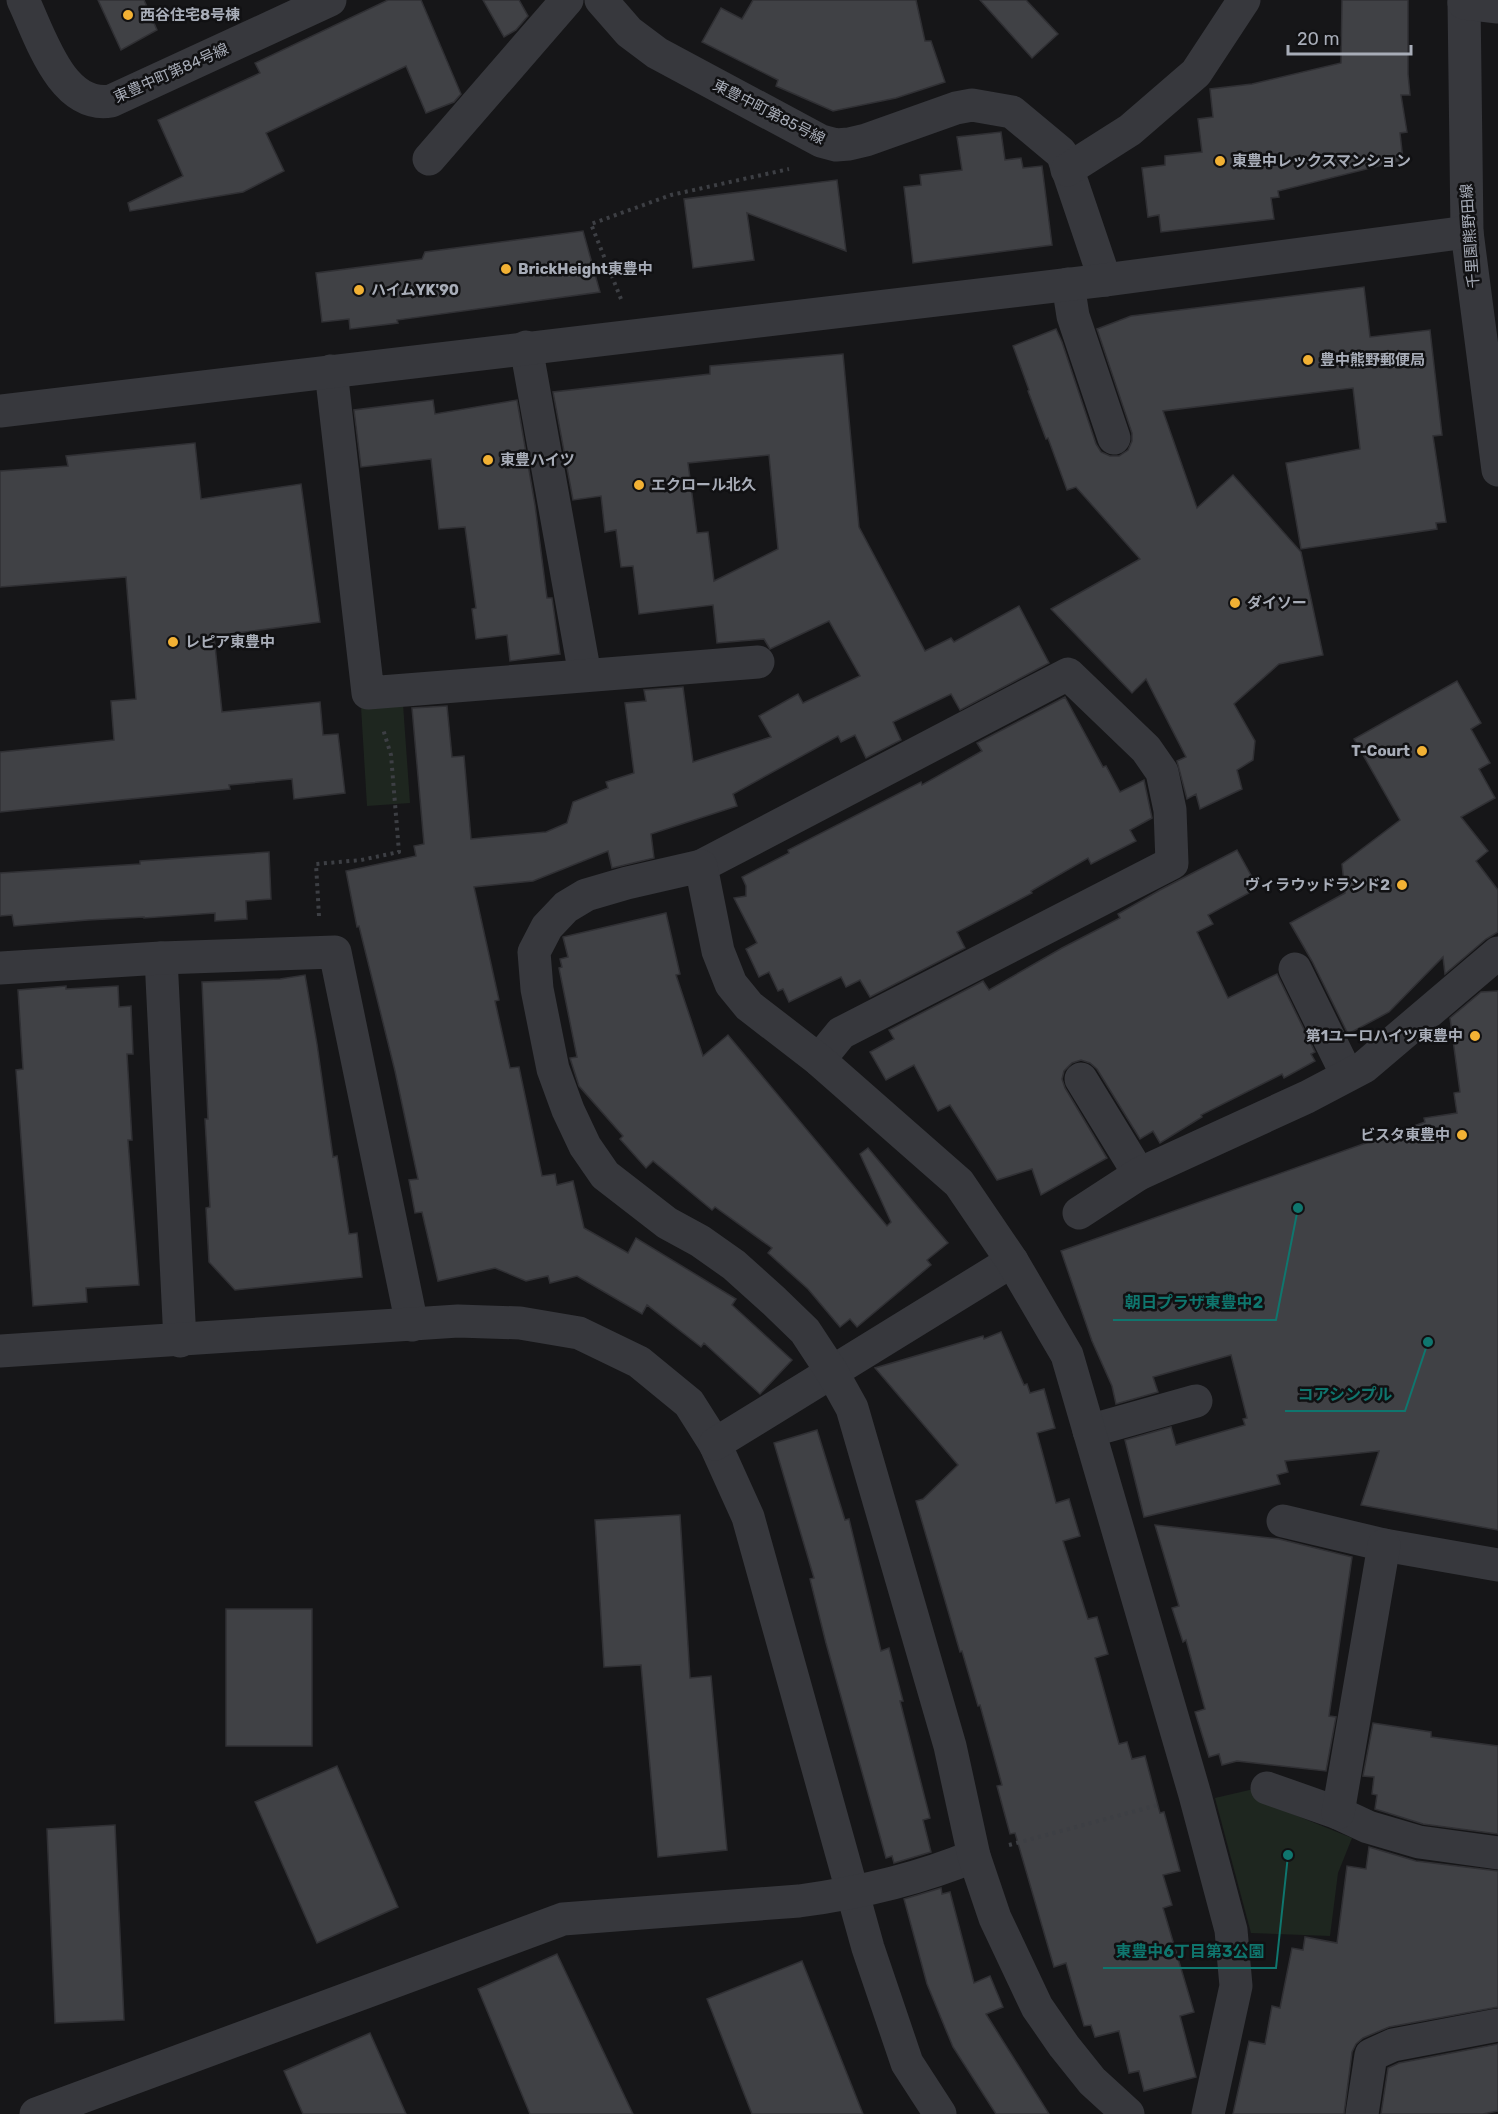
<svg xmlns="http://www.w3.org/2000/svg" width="1498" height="2114" font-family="Rubik,'Noto Sans JP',sans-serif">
<rect width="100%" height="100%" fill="#161618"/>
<!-- green -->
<g fill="#1e261f">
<path d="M403,704l7,99 -43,3 -6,-99z"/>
<path d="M1258,1788l32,25 62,25 -14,35 -8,63 -79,-3 -36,-135z"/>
</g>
<!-- building -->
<g fill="#404145" stroke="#303034" stroke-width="1.5" fill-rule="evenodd">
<path d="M98,0h46l13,30 -36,20z"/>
<path d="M388,0h33l40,94 -7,8 -28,11 -20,-47 -140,67 18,38 -41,21 -113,19 -2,-8 55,-27 -25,-56 102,-47 -5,-10z"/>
<path d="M483,0h36l9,16 -12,14 -12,7z"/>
<path d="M753,0h163l9,41h6l14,41 -49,16 -63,13 -57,-25 2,-6 -76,-38 19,-34 21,11z"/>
<path d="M980,0h46l32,34 -26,24z"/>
<path d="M1342,0h66v74l2,21h-9l6,37 -7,1 3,27 -125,31 1,6 -8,1 3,21 -113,13 -2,-17 -11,2 -6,-49 23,-3v-9l37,-4 -4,-33 15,-2 -3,-28 42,-5 89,-21z"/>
<path d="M1001,132l4,28 16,-2 2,10 19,-2 10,79 -139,18 -9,-76 17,-2 -1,-10 42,-5 -5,-33z"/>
<path d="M837,180l9,71 -99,-38 7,47 -61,8 -9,-69z"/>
<path d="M583,231l17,61 -203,28 1,3 -48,6 -1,-10 -27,3 -6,-49 106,-14 3,-7z"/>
<path d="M1364,287l6,50 60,-7 12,105 -9,1 13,86 -10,1 1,6 -136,20 -15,-86 74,-14 -7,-61 -190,23 34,97 36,-33 68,77 22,103 -44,9 -45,40 21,37 -2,19 -16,10 5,19 -42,20 -4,-15 -9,5 -10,-38 9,-4 -40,-78 -14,14 -81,-84 89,-50 -64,-72 -9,3 -19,-52 -2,1 -18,-48 1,-1 -16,-44 43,-17 6,13 34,102 5,8 9,4h9l9,-6 4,-9v-8l-35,-104 34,-13z"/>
<path d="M843,354l16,173 66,124 26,-13 3,4 65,-36 30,57 -89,47 -9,-16 -58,28 8,18 -35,18 -11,-23 -14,7 -3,-6 -105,58 4,12 -86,28 3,24 -42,10 -4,-17 -75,30 -59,6 25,113 -4,1 15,67 9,-1 23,109 13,-2 2,11 16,-4 11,47 44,25 8,-15 100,61 -4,6 60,55 -32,34 -56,-51 -3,4 -54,-42 -5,9 -65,-38 -27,7 -2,-7 -22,5 -31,-13 -57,13 -16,-69 -7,1 -6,-33 9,-1 -23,-108 -36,-145 -2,1 -11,-56 70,-15 -2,-10 10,-2 -12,-136 35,-2 5,51 12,-1 7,83 75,-7 21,-9 6,-21 35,-14 -2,-6 28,-9 -9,-70 21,-2 -2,-11 39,-3 10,75 78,-25 -12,-21 39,-22 5,9 57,-27 -31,-55 -59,28 -6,-10 -47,4 -4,-38 -74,9 -6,-48 -12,1 -5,-37 -11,2 -4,-36 -28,4 -20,-108 157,-18v-8zM769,455l9,94 -64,32 -6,-49 -11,1 -9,-70z"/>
<path d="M433,400l2,14 82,-14 18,105 12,93h5l8,56 -50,7 -3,-26 -31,4 -4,-30 4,-1 -11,-81 -26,2 -8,-70 -70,8 -7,-57z"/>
<path d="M195,443l6,56 100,-15 19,138 -106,14 8,76 98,-10 3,33 15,-1 7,59 -51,6 -2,-20 -63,6 1,4 -230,23v-60l114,-12 -3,-39 25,-2 -10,-122 -126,10v-116l68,-5 -2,-10z"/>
<path d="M1457,681l24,42 -10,6 19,34 -11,6 16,29 -34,19 27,34 -12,10 22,29v42l-12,7 -41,35 -2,-17 -54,55 -41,22 -36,-73 -22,-38 55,-30 -3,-29 58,-44 -46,-81z"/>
<path d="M1065,697l38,70 3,-1 14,26 24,-12 8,38 -22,12 6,11 -45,23 -3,-6 -57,33 1,2 -75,39 8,16 -95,49 -10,-17 -14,7 -5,-10 -52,25 -6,-13 -5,2 -9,-19 -10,5 -13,-28 11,-6 -23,-45 12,-2v-10l-4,-9 47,-24 -1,-3 133,-68 1,3 60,-34 -5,-8z"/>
<path d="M1237,850l21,38 -50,27 5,9 -16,8 31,66 49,-24 38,78 -4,2 4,7 -31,17 -2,-4 -81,41 1,2 -42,26 -7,-12 -13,8 -43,-70 -7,-6 -9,-3 -9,3 -8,8 -2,8 3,9 42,70 -66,37 -9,-26 -35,11 -47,-75 -12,6 -24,-46 -28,15 -16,-28 24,-13 -5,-9 94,-49 6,9 73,-42 58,-30 -2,-4 42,-24z"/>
<path d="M269,852l2,47 -25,2 1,18 -32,2v-8l-71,5v-1l-56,3 -74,6 -2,-11 -12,1v-43l140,-9v-3z"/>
<path d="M666,913l14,61 -4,1 27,81 25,-21 159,191 4,-4 -31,-68 8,-6 80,95 -21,17 4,5 -74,62 -7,-8 -10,8 -32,-38 -40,-36 4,-5 -57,-41 -3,3 -59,-49 -7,7 -26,-29 3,-3 -44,-50 -9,-28 7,-1 -18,-89 3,-1 -2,-8 8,-2 -5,-20z"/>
<path d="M305,975l12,69 16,113 4,-1 12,78 8,-1 5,44 -127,13 -26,-28 -3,-54 4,-1 -5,-88h3l-6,-137 78,-3z"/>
<path d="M66,986v3l52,-3 1,21 12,-1 2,48h-6l5,86h-4l11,145 -53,3 1,14 -54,4 -17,-236 7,-1 -5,-79z"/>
<path d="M1498,991v539l-137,-25 18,-54 -94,10 3,11 -11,3 3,9 -136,33 -19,-77 46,-13 5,18 69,-20 -2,-6 4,-1 -16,-63 -78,22 5,15 -42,12 -4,-18 -20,-45 -31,-90 364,-129 -1,-4 33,-5 -3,-20 6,-1 -10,-74 31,-26z"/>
<path d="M1001,1332l23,53 3,-1 3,9 14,-4 11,39 -18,5 19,70 13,-4 11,37 -17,5 25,78 9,-2 11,37 -13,4 24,86 8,-2 5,17 13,-3 15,57 4,-1 16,59 -17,4 9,30 -9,3 31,104 -14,4 16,61 -52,14 -5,-20 -10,2 -10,-42 -24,6 -4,-12 -7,1 -18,-63 -12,4 -39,-134 -5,1 -13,-48 5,-1 -22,-80 -2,1 -16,-55 -2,1 -44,-151 7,-2 35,-34 -83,-97 108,-32 1,3z"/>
<path d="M817,1430l28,90 4,-1 32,132 8,-3 14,53h-3l30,117 -7,2 8,32 -37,11 -2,-7 -6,2 -60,-215 -16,-64 4,-1 -40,-135z"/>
<path d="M680,1515l10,163 21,-2 16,174 -69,7 -17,-192 -37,2 -9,-147z"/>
<path d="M1155,1525l124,14 73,18 -23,159 7,1 -10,54 -89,-10 -15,4 -3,-11 -10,3 -14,-45 10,-3 -19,-69 -3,2 -11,-34 7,-2z"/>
<rect x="226" y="1609" width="86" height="137"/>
<path d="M1373,1723l58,9v5l67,9v88l-75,-10 -48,-15 2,-14 -5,-1 2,-17 -11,-1z"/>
<path d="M337,1766l61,141 -81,36 -62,-141z"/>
<path d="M115,1825l9,195 -69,3 -8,-194z"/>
<path d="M1369,1847l47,14 82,10v136l-109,20 -26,11 -7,6 -4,8 -8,62h-111l16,-73 16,3 7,-38 8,2 12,-60 11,2 2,-13 32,6 10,-77 19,3z"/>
<path d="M941,1888l1,6 8,-2 24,91 16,-7 13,31 -17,7 63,100h-53l-43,-67 -26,-63 -23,-85z"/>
<path d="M557,1954l76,160h-103l-52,-125z"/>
<path d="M802,1961l61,153h-111l-45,-115z"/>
<path d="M370,2033l36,81h-103l-19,-43z"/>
<path d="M1498,2044v67l-15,3h-102l7,-46 11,-5z"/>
</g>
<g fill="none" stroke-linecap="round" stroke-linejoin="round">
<!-- path -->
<g stroke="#3d3f44" stroke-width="4" stroke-dasharray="3 4.5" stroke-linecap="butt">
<path d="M621,299l-30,-75 80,-29 118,-26"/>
<path d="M319,916l-3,-52 45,-4 38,-8 -8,-97 -8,-26"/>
<path d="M1009,1845l149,-40"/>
</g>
<!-- minor -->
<g stroke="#37383d" stroke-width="33">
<path d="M23,0c17,35 38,109 88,101l219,-101"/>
<path d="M601,0l28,32 28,21 164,88 15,4 13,-1 17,-4 90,-32 16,-3 40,7 48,40 3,4 42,124"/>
<path d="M1464,0l3,232 31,238"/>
<path d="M1464,3l34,4"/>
<path d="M429,159l138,-159"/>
<path d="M1067,170l63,-40 66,-57 48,-73"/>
<path d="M1068,284l5,32 41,122"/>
<path d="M526,347l59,328"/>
<path d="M331,371l37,322 390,-31"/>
<path d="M0,411l1105,-131 362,-48"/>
<path d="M701,866l367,-192 78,75 16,23 8,38 2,53 -331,170 -22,27"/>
<path d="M161,958l19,383"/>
<path d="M0,968l161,-10 174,-6 77,373"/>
<path d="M1295,969l52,106"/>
<path d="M1081,1079l58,95"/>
<path d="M1079,1213l60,-39 168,-77 57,-30 134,-114"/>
<path d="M0,1351l458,-30 62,2 59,10 60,29 50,41 26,41 33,73 120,431 39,115 33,51"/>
<path d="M1089,1431l107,-30"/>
<path d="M715,1444l297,-183"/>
<path d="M1283,1521l101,24 114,20"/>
<path d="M1267,1788l71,25 30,14 51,15 79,11"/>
<path d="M1338,1813l46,-268"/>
<path d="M36,2114l527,-195 236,-18c60,-8 120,-22 175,-45"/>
<path d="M1128,2114l-36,-33 -28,-35 -27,-39 -42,-89 -21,-62 -24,-110 -98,-338 -20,-36 -27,-41 -31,-30 -40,-36 -34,-24 -33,-18 -62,-48 -20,-29 -17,-36 -15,-41 -16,-80 -3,-37 13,-25 19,-20 20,-12 41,-12 74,-17 17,85 13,33 18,22 70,54 140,123 53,78 55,94 128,440 36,135 5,56 -28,128"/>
<path d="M1362,2114l9,-59 22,-10 105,-20"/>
</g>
</g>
<!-- markers -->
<g fill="#f2b134" stroke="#111113" stroke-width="2">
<circle cx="128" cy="15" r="6"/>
<circle cx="1220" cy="161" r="6"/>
<circle cx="506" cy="269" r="6"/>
<circle cx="359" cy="290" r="6"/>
<circle cx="1308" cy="360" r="6"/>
<circle cx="488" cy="460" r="6"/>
<circle cx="639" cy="485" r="6"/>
<circle cx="1235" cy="603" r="6"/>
<circle cx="173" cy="642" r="6"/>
<circle cx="1422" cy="751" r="6"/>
<circle cx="1402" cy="885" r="6"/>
<circle cx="1475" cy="1036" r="6"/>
<circle cx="1462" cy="1135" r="6"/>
</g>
<g text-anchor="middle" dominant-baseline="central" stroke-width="5" stroke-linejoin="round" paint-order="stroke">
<!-- poi labels -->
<g font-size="15" font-weight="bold" fill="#a8adb8" stroke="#111113" text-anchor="start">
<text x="140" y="15">西谷住宅8号棟</text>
<text x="1232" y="161">東豊中レックスマンション</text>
<text x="518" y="269">BrickHeight東豊中</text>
<text x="371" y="290">ハイムYK'90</text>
<text x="1320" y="360">豊中熊野郵便局</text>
<text x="500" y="460">東豊ハイツ</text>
<text x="651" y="485">エクロール北久</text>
<text x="1247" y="603">ダイソー</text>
<text x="185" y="642">レピア東豊中</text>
<text x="1410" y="751" text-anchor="end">T-Court</text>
<text x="1390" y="885" text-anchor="end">ヴィラウッドランド2</text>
<text x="1463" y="1036" text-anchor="end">第1ユーロハイツ東豊中</text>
<text x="1450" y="1135" text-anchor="end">ビスタ東豊中</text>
</g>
<!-- street labels -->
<g font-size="15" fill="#a8adb8" stroke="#111113">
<text transform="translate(171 73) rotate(-24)">東豊中町第84号線</text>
<text transform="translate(769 112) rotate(27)">東豊中町第85号線</text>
<text transform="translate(1470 236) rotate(-94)">千里園熊野田線</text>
</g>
</g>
<!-- callouts -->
<path fill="none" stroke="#0f766e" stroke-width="2" d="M1298 1208L1276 1320H1113M1428 1342L1405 1411H1285M1288 1855L1276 1968H1103"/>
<g fill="#0f766e" stroke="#111113" stroke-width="2">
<circle cx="1298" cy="1208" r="6"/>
<circle cx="1428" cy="1342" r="6"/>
<circle cx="1288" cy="1855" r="6"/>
</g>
<g font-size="16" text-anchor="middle" font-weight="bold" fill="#0f766e" stroke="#111113" stroke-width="5" stroke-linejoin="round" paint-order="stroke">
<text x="1194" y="1308">朝日プラザ東豊中2</text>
<text x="1345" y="1400">コアシンプル</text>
<text x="1190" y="1957">東豊中6丁目第3公園</text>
</g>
<!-- scale -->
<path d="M1288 45v9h123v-9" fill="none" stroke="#a8adb8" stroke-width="3"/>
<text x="1297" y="45" font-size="18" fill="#a8adb8" stroke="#111113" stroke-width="4.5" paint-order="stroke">20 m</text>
</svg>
